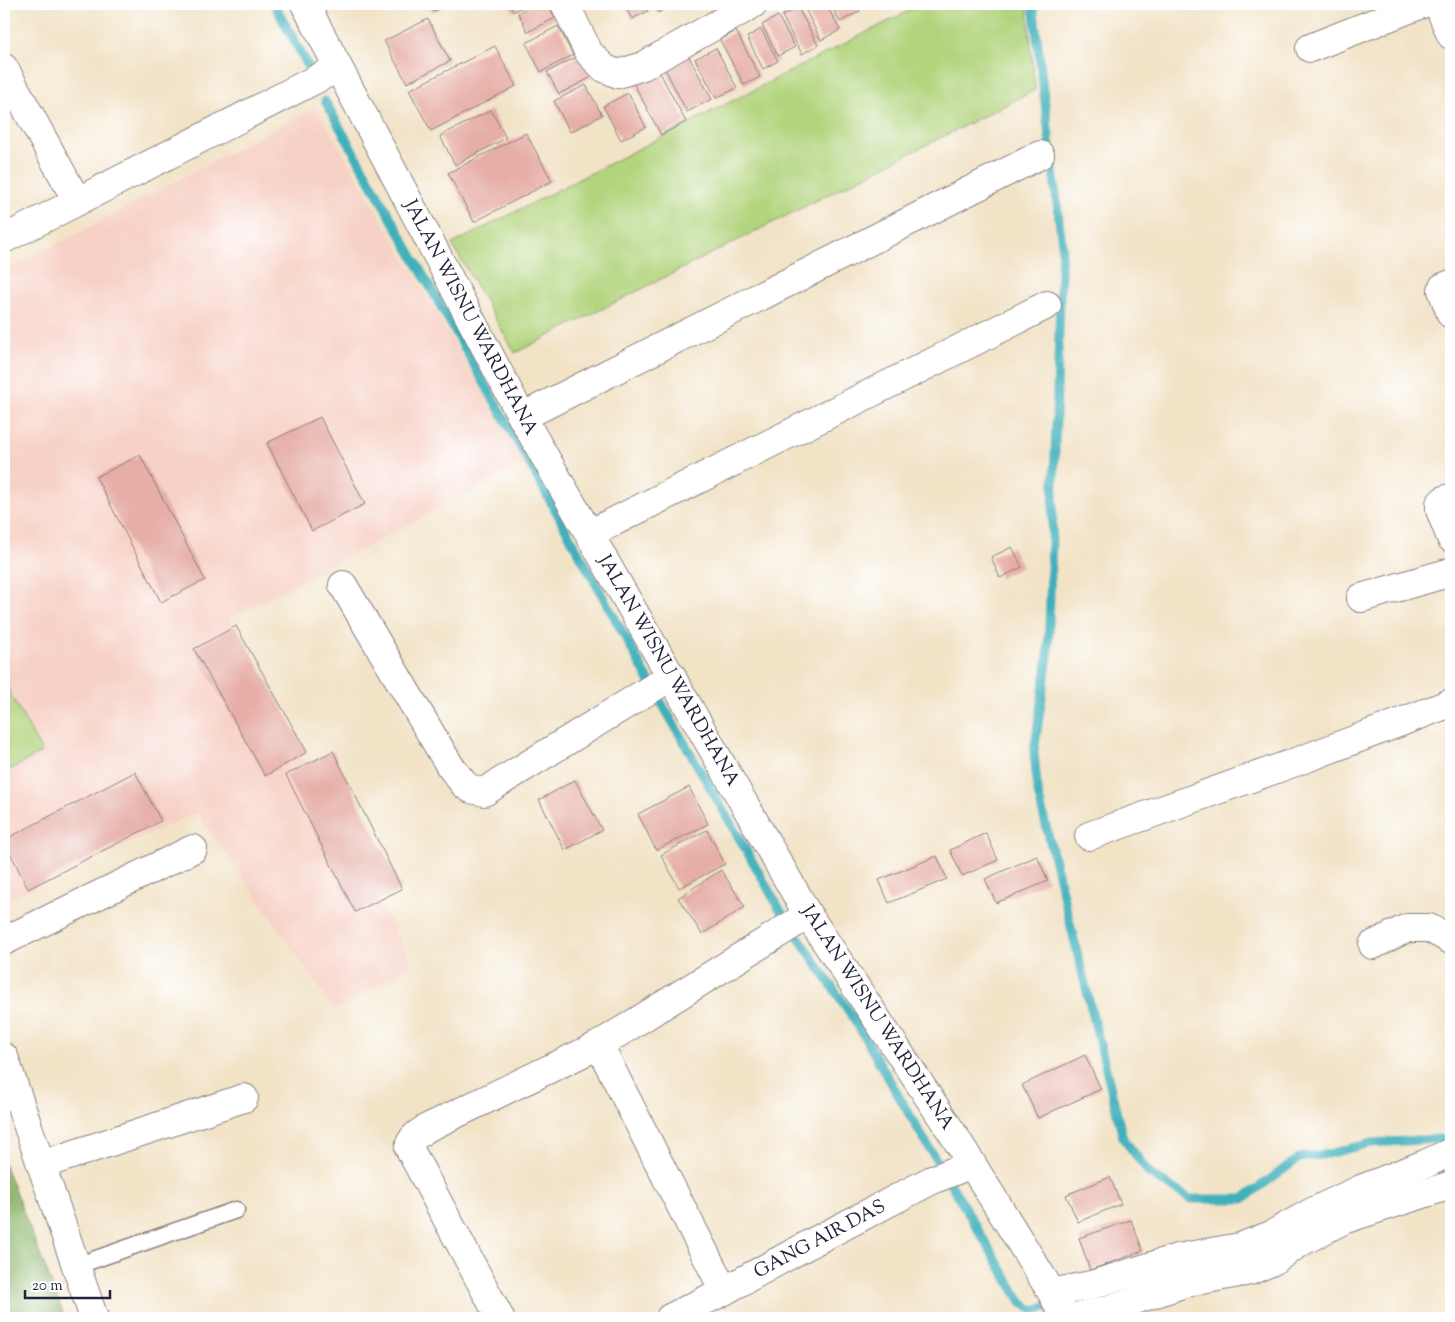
<svg xmlns="http://www.w3.org/2000/svg" width="1455" height="1322" font-family="'Sorts Mill Goudy',serif">
<rect width="100%" height="100%" fill="#fff"/>
<filter id="ink" filterUnits="userSpaceOnUse"><feTurbulence type="fractalNoise" baseFrequency=".02" numOctaves="2"/><feDisplacementMap in="SourceGraphic" scale="10" xChannelSelector="R" yChannelSelector="G"/><feConvolveMatrix kernelMatrix="1 2 1 2 8 2 1 2 1" color-interpolation-filters="sRGB"/></filter>
<filter id="wash" filterUnits="userSpaceOnUse"><feTurbulence type="fractalNoise" baseFrequency=".0096" numOctaves="4" result="noise"/><feDisplacementMap in="SourceGraphic" scale="20" xChannelSelector="R" yChannelSelector="G"/><feGaussianBlur stdDeviation="1.12" result="paint"/><feColorMatrix in="noise" values="0 0 0 0 0 0 0 0 0 0 0 0 0 0 0 0 0 1.4 0 .05"/><feComposite in="paint" operator="in"/></filter>
<g filter="url(#wash)">
<rect width="100%" height="100%" fill="#f2e3c7"/>
<!-- built -->
<path fill="#f7d1c6" d="M316,107l209,357 -297,155 185,346 -78,45 -138,-198 -193,90v-630z"/>
<!-- green -->
<g fill="#b2d47d" stroke="#6a7b5c">
<path d="M922,4h105l8,86 -520,263 -63,-109z"/>
<path d="M4,682l38,70 -38,21z"/>
</g>
<!-- forest -->
<path fill="#8db66c" stroke="#586c54" d="M4,1163l61,155h-61z"/>
<g fill="none" stroke-linecap="round" stroke-linejoin="round">
<!-- stream -->
<g stroke="#40b0bb" stroke-width="9">
<path d="M274,4l34,62"/>
<path d="M1033,4l29,240 -14,412 -14,96 4,41 85,345 27,36 40,25h53l56,-41 29,-4 43,-11 69,-4 8,7 2,3"/>
<path d="M325,101l202,358 130,236 125,218"/>
<path d="M799,938l55,81 61,105 106,178 12,8 22,-5"/>
</g>
</g>
<g id="blocks">
<!-- building -->
<g fill="#e6aea6">
<path d="M428,4h21l-16,8z"/>
<path d="M509,4h20l-16,8z"/>
<path d="M535,4h13l7,14 -27,14 -10,-19z"/>
<path d="M624,4h20l4,7 -16,8z"/>
<path d="M653,4h21l-16,9z"/>
<path d="M805,4h21l14,26 -19,10 -18,-35z"/>
<path d="M830,4h26l4,7 -20,11z"/>
<path d="M798,8l20,37 -16,9 -20,-38z"/>
<path d="M778,16l17,31 -17,9 -16,-31z"/>
<path d="M428,19l22,42 -43,22 -23,-42z"/>
<path d="M558,26l15,29 -32,17 -15,-29z"/>
<path d="M761,29l17,32 -15,8 -16,-32z"/>
<path d="M736,31l24,46 -16,8 -24,-45z"/>
<path d="M495,46l21,40 -85,45 -22,-41z"/>
<path d="M716,48l21,40 -21,10 -21,-39z"/>
<path d="M580,55l12,22 -33,17 -12,-22z"/>
<path d="M688,55l24,44 -25,13 -23,-45z"/>
<path d="M659,71l27,51 -25,13 -27,-51z"/>
<path d="M586,85l16,30 -32,17 -16,-31z"/>
<path d="M628,93l18,34 -25,13 -18,-34z"/>
<path d="M491,110l15,28 -51,27 -15,-29z"/>
<path d="M526,133l26,48 -78,41 -26,-49z"/>
<path d="M320,417l45,87 -53,27 -45,-88z"/>
<path d="M140,455l65,125 -44,22 -65,-125z"/>
<path d="M1012,547l10,20 -22,11 -9,-21z"/>
<path d="M236,626l71,126 -42,24 -71,-127z"/>
<path d="M333,751l69,138 -47,23 -69,-137z"/>
<path d="M135,772l26,49 -133,68 -24,-49z"/>
<path d="M575,780l27,50 -37,20 -26,-50z"/>
<path d="M689,787l19,37 -52,26 -18,-36z"/>
<path d="M707,830l18,34 -46,24 -18,-33z"/>
<path d="M986,833l12,27 -36,16 -12,-26z"/>
<path d="M937,856l10,23 -58,24 -10,-23z"/>
<path d="M1037,856l11,25 -52,22 -11,-24z"/>
<path d="M721,870l24,37 -43,27 -24,-36z"/>
<path d="M1085,1055l16,34 -63,29 -16,-33z"/>
<path d="M1110,1177l11,27 -43,18 -12,-27z"/>
<path d="M1131,1220l12,31 -53,19 -11,-32z"/>
</g>
</g>
</g>
<g filter="url(#ink)">
<use href="#blocks" fill-opacity="0" stroke="#8a8281" stroke-width="1"/>
<g fill="none" stroke-linecap="round" stroke-linejoin="round">
<defs>
<path id="lane" d="M76,1266l160,-56"/>
<g id="street">
<path d="M565,4l24,49 15,15 14,6 25,-8 110,-62"/>
<path d="M1438,4l13,31"/>
<path d="M1310,48l112,-44"/>
<path d="M4,68l73,133"/>
<path d="M4,239l334,-171"/>
<path d="M1451,284l-8,3 -1,3 9,24"/>
<path d="M522,417l518,-262"/>
<path d="M1451,498l-7,2 -4,4v6l11,28"/>
<path d="M589,534l458,-229"/>
<path d="M343,585l107,181 14,18 7,5 13,3 188,-116"/>
<path d="M1361,598l90,-26"/>
<path d="M1089,836l215,-77 147,-56"/>
<path d="M4,941l189,-92"/>
<path d="M1373,945l34,-17h22l22,12"/>
<path d="M599,1045l125,246"/>
<path d="M4,1057l90,261"/>
<path d="M41,1165l203,-67"/>
<path d="M1052,1293l39,-8 86,-27 63,-11 31,-12 41,-23 49,-23 64,-25 26,-12"/>
<path d="M500,1318l-91,-170c1,-10 10,-15 18,-20l172,-83 209,-130"/>
<path d="M670,1318l54,-27 91,-50 117,-61 40,-16"/>
<path d="M1072,1318l37,-9 76,-26 65,-12 21,-9 32,-21 40,-21 108,-35"/>
</g>
<path id="secondary" d="M305,4l217,413 286,498 147,222 97,156 13,25"/>
</defs>
<!-- lane casing -->
<use href="#lane" stroke="#8a8281" stroke-width="19"/>
<!-- street casing -->
<use href="#street" stroke="#8a8281" stroke-width="30"/>
<!-- secondary casing -->
<use href="#secondary" stroke="#8a8281" stroke-width="30"/>
<!-- lane -->
<use href="#lane" stroke="#fff" stroke-width="16"/>
<!-- street -->
<use href="#street" stroke="#fff" stroke-width="28"/>
<!-- secondary -->
<use href="#secondary" stroke="#fff" stroke-width="28"/>
</g>
</g>
<g text-anchor="middle" dominant-baseline="central" stroke-width="4.5" stroke-linejoin="round" paint-order="stroke">
<!-- street labels -->
<g font-size="19" fill="#22223b" stroke="#fff">
<text transform="translate(470 318) rotate(62)">JALAN WISNU WARDHANA</text>
<text transform="translate(668 671) rotate(60)">JALAN WISNU WARDHANA</text>
<text transform="translate(877 1018) rotate(57)">JALAN WISNU WARDHANA</text>
<text transform="translate(820 1240) rotate(-28)">GANG AIR DAS</text>
</g>
</g>
<!-- margin -->
<rect width="1455" height="1322" fill="none" stroke="#fff" stroke-width="20"/>
<!-- scale -->
<path d="M25 1290v8h85v-8" fill="none" stroke="#22223b" stroke-width="2.5"/>
<text x="32" y="1290" font-size="15" fill="#22223b" stroke="#ffffff" stroke-width="4" paint-order="stroke">20 m</text>
</svg>
